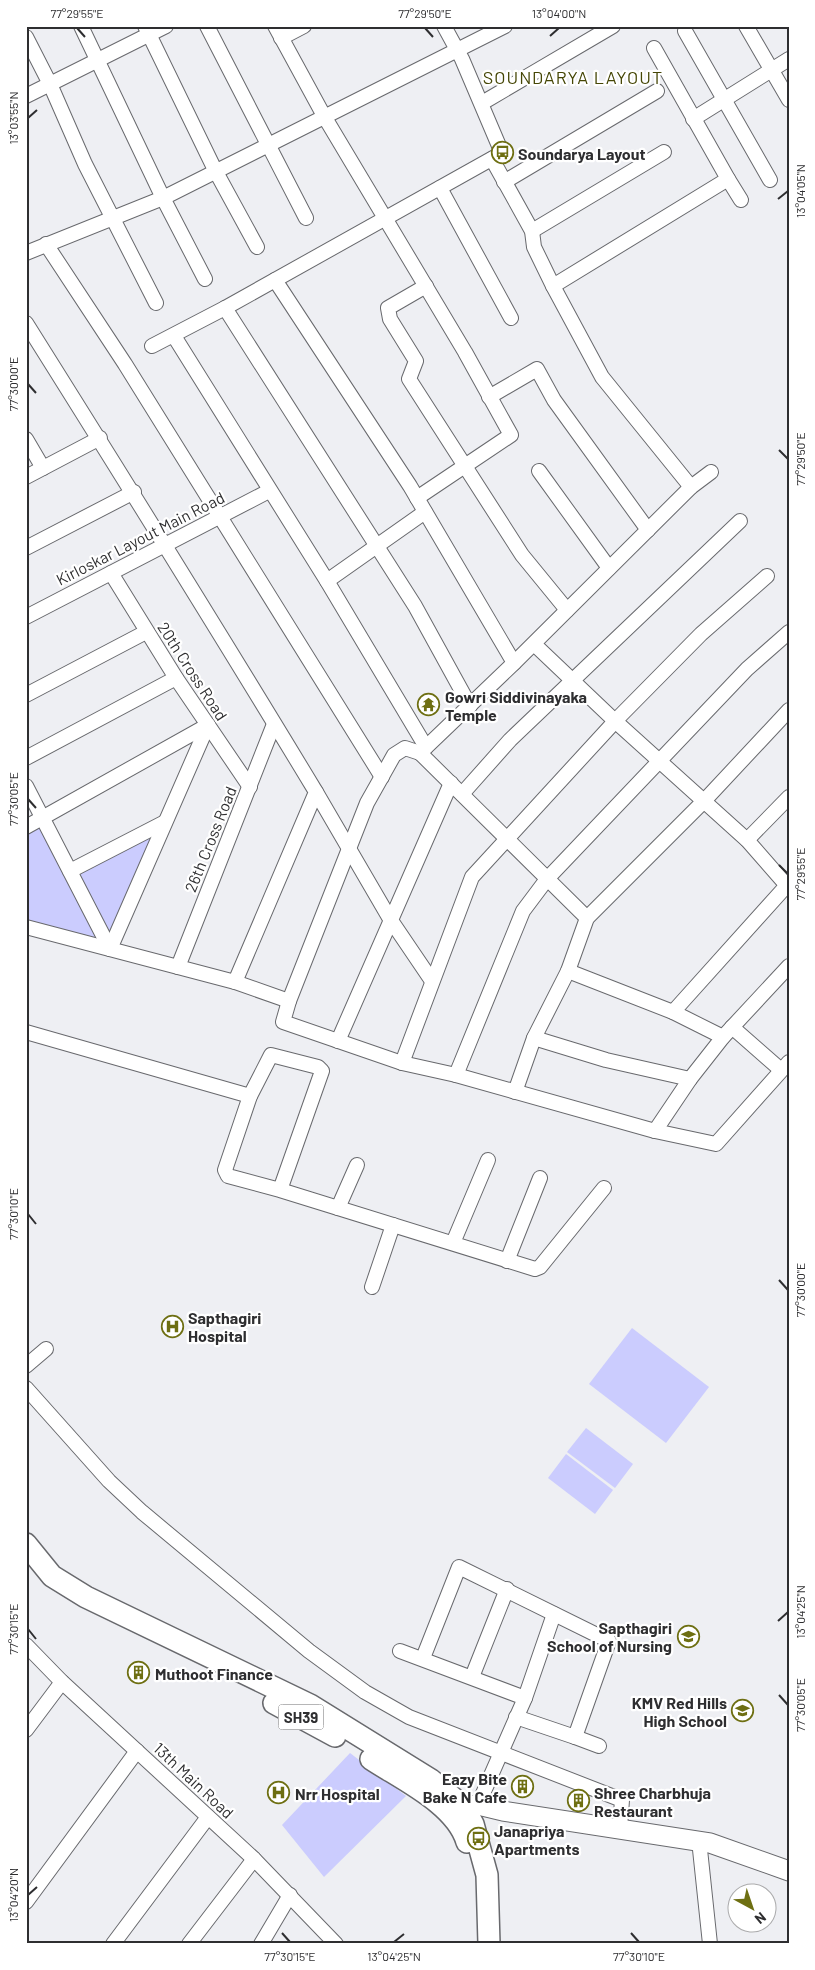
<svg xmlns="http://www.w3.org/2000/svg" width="815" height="1970" font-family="Barlow,sans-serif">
<rect width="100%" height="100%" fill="#eeeff3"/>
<!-- green -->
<g fill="#cbccfe">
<path d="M42,826l56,114 -72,-19v-87z"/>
<path d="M156,832l-45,103 -32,-61z"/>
<path d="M632,1328l77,59 -43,56 -77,-59z"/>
<path d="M586,1428l47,36 -18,24 -48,-36z"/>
<path d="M566,1454l47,36 -18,24 -47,-36z"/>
<path d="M350,1753l56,43 -82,81 -42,-52z"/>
</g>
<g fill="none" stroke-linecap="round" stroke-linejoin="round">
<defs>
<g id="street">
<path d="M81,26l82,172 42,81"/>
<path d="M145,26l70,144 42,77"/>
<path d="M207,26l99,192"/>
<path d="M275,26l49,90 141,236 46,83 -94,63"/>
<path d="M746,26l43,74"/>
<path d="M685,31l85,149"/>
<path d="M26,37l24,47 35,80 71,139"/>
<path d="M281,38l23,-12"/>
<path d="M26,96l140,-70"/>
<path d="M482,103l131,-77"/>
<path d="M693,119l96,-60"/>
<path d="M492,159l40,72 2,16 19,39 49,91 89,110"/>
<path d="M728,179l13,21"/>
<path d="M504,182l153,-91"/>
<path d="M440,188l71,130"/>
<path d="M532,231l132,-79"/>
<path d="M46,244l79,120 257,413"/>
<path d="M26,253l137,-55 342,-172"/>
<path d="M275,280l135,206 104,177"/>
<path d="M426,286l-38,22 2,11 26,42 -7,18 113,176 45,55"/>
<path d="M553,286l175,-107 -74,-131"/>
<path d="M225,308l190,298 55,100"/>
<path d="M26,323c98,156 195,312 290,469l-81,190"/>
<path d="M174,336l153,245 99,166"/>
<path d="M152,346l73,-38 277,-155 -40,-94 -18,-33"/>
<path d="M489,397l48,-28 17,31 94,130"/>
<path d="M26,439l17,29"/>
<path d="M539,471l70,97"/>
<path d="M711,472l-20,15 -177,176 -94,90 -15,-5 -11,7 -27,48 -78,198 -6,21 119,41 54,12 199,56 61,13 73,-82"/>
<path d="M26,477l74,-39"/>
<path d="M26,548l108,-56"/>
<path d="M111,573l65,105 74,109"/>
<path d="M327,581l98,-69"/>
<path d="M26,617l243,-126"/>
<path d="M534,644l81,77 132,119 42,48"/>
<path d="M26,695l120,-63"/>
<path d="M420,753l167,165"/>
<path d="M26,758l150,-80"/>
<path d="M26,786l84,163"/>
<path d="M316,792l74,127 42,62"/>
<path d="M462,794l48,-54 230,-219"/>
<path d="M26,827l182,-102"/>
<path d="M747,840l42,-43"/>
<path d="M70,871l95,-49"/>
<path d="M26,927l209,55 54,19"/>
<path d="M110,949l98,-224"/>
<path d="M178,967l96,-243"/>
<path d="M568,971l105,41 50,25"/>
<path d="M673,1012l116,-129"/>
<path d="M732,1027l49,43"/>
<path d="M26,1032l224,64"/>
<path d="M534,1038l72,22 84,19"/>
<path d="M338,1041l113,-258"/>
<path d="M402,1063l70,-186 147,-160 82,-83 66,-58"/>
<path d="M456,1075l67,-164 24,-32 200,-210 42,-37"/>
<path d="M515,1092l19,-54 34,-67 19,-53 117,-117 85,-91"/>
<path d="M655,1131l35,-52 33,-42 66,-71"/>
<path d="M280,1190l42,-119 -4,-4 -47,-12 -21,41 -25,74 3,6 52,14 255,79 5,-2 64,-79"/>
<path d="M338,1208l19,-43"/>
<path d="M453,1243l35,-83"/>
<path d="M507,1261l33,-83"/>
<path d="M372,1287l21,-62"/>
<path d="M26,1366l20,-17"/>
<path d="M26,1388l83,93 33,31 167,139 56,41 44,25 213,83 -2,28"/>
<path d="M26,1645l36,37 192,177 82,85"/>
<path d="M400,1651l125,47"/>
<path d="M423,1658l36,-91 150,74 -34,96 -59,-20"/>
<path d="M472,1677l35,-88"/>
<path d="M26,1730l36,-48"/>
<path d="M575,1737l24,9"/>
<path d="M478,1805l47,-107 29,-84"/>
<path d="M699,1840l11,104"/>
<path d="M26,1902l111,-151"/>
<path d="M113,1944l95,-127"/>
<path d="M189,1944l65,-85"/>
<path d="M261,1944l29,-49"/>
</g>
<path id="secondary" d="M451,1808l27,-3 25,6 207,32 79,28"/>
<g id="primary">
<path d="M26,1544l26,32 34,21 224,108 121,75 32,26 10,18 14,51 2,69"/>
<path d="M274,1703l61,33"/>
<path d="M371,1759c30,20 85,45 96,83"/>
</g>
</defs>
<!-- street casing -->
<use href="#street" stroke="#68696d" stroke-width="16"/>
<!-- secondary casing -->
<use href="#secondary" stroke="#68696d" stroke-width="21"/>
<!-- primary casing -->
<use href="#primary" stroke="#68696d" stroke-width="24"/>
<!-- street -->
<use href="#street" stroke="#fff" stroke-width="14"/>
<!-- secondary -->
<use href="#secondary" stroke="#fff" stroke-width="19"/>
<!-- primary -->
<use href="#primary" stroke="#fff" stroke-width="21"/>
</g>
<!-- ticks -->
<path fill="none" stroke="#2e2e30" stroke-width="2" d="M77,28l8,9M425,28l8,9M550,36l9,-8M28,118l9,-8M778,199l10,-8M28,384l8,9M779,450l9,9M28,799l8,9M779,865l9,9M28,1214l8,10M779,1280l9,10M778,1621l10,-9M28,1629l8,10M779,1695l9,10M28,1895l9,-8M282,1933l8,9M631,1933l8,9M394,1942l10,-8"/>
<!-- icons -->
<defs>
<symbol id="bus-ring" viewBox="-11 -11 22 22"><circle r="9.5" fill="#fff" stroke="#6e6f12" stroke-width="1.5"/><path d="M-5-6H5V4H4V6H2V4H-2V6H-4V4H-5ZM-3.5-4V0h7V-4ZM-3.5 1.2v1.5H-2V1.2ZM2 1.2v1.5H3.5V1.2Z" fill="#6e6f12"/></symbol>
<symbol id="temple-ring" viewBox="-11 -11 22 22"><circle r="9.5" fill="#fff" stroke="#6e6f12" stroke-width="1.5"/><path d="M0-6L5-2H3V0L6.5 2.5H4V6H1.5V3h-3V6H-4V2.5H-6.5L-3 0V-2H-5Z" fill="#6e6f12"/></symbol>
<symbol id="hospital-ring" viewBox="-11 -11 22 22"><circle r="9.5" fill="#fff" stroke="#6e6f12" stroke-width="1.5"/><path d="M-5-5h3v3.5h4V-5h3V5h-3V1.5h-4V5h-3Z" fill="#6e6f12"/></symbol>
<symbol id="university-ring" viewBox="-11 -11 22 22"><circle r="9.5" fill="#fff" stroke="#6e6f12" stroke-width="1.5"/><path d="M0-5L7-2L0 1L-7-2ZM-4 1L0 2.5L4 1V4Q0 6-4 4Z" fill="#6e6f12"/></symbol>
<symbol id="building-ring" viewBox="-11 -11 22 22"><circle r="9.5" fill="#fff" stroke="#6e6f12" stroke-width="1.5"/><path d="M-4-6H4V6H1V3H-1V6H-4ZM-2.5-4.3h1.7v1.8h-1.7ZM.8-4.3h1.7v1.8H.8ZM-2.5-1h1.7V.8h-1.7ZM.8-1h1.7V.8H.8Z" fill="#6e6f12"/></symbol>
<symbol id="school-ring" viewBox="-11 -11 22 22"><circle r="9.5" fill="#fff" stroke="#6e6f12" stroke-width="1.5"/><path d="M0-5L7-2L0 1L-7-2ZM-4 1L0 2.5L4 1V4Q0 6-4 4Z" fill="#6e6f12"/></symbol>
</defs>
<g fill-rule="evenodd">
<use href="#bus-ring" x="490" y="140" width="25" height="25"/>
<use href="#temple-ring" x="416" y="692" width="25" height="25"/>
<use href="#hospital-ring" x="160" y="1314" width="25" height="25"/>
<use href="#university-ring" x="676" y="1624" width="25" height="25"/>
<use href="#building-ring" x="126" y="1660" width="25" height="25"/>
<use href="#school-ring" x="730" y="1698" width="25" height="25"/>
<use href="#building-ring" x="510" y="1774" width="25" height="25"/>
<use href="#hospital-ring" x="266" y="1780" width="25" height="25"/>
<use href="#building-ring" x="566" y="1788" width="25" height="25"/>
<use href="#bus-ring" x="466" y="1826" width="25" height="25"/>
</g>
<g text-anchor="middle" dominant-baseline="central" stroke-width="4.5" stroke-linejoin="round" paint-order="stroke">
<!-- shield labels -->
<rect fill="#fff" stroke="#6d6d6e" stroke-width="1" x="278.5" y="1704.5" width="45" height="25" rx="4"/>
<g font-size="15" font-weight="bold" fill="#2e2e30">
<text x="301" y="1717">SH39</text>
</g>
<!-- poi labels -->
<g font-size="16" font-weight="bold" fill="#2e2e30" stroke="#fff" text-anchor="start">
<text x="518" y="153">Soundarya Layout</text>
<text x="445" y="696">Gowri Siddivinayaka<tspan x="445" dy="18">Temple</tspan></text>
<text x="188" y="1317">Sapthagiri<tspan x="188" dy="18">Hospital</tspan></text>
<text x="672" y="1627" text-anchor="end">Sapthagiri<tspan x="672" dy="18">School of Nursing</tspan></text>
<text x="155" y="1673">Muthoot Finance</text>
<text x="727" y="1702" text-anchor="end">KMV Red Hills<tspan x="727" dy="18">High School</tspan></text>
<text x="507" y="1778" text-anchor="end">Eazy Bite<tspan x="507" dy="18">Bake N Cafe</tspan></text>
<text x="594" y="1792">Shree Charbhuja<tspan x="594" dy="18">Restaurant</tspan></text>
<text x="295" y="1793">Nrr Hospital</text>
<text x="494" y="1830">Janapriya<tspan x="494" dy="18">Apartments</tspan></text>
</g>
<!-- street labels -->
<g font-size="16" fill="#2e2e30" stroke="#fff">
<text transform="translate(140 538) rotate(-27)">Kirloskar Layout Main Road</text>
<text transform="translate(193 671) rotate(57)">20th Cross Road</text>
<text transform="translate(210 839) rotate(-68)">26th Cross Road</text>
<text transform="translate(194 1780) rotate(43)">13th Main Road</text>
</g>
<!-- neighbourhood labels -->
<g font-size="18" letter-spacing="1" fill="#454605" stroke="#fff">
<text x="573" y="77">SOUNDARYA LAYOUT</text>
</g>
</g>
<!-- border -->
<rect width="815" height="1970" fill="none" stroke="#ffffff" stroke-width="55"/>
<!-- north arrow -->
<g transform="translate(752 1908) rotate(140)"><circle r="24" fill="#ffffff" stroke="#ababac"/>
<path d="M0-4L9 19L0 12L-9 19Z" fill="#6e6f12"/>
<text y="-8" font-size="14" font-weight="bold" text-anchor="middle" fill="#2e2e30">N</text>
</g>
<rect x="28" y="28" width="760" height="1914" fill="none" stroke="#2e2e30" stroke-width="2"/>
<g font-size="12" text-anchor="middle" fill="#2e2e30">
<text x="77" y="18">77°29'55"E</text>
<text x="425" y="18">77°29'50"E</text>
<text x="559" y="18">13°04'00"N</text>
<text transform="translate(14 118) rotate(-90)" y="4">13°03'55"N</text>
<text transform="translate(801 191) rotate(-90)" y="4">13°04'05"N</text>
<text transform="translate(14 384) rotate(-90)" y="4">77°30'00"E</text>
<text transform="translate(801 459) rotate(-90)" y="4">77°29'50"E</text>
<text transform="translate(14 799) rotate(-90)" y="4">77°30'05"E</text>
<text transform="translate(801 874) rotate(-90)" y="4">77°29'55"E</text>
<text transform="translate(14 1214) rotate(-90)" y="4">77°30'10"E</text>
<text transform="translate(801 1290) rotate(-90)" y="4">77°30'00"E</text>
<text transform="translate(801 1612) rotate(-90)" y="4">13°04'25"N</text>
<text transform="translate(14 1629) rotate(-90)" y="4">77°30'15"E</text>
<text transform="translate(801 1705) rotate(-90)" y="4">77°30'05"E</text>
<text transform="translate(14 1895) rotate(-90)" y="4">13°04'20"N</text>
<text x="290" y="1961">77°30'15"E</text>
<text x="394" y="1961">13°04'25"N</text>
<text x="639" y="1961">77°30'10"E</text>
</g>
</svg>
